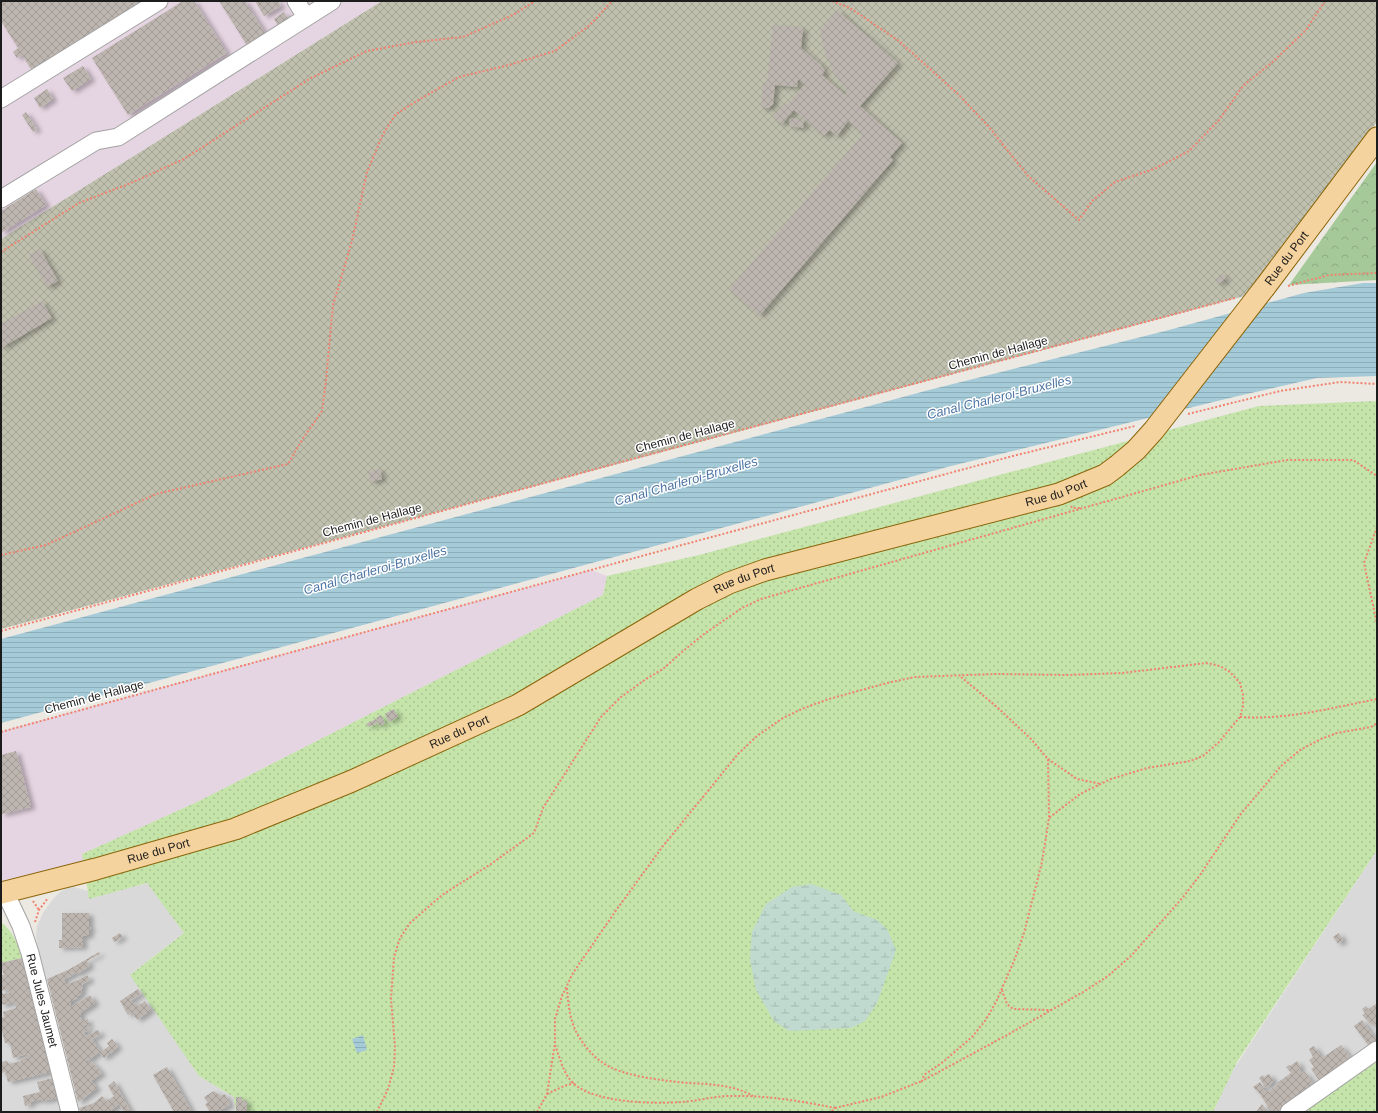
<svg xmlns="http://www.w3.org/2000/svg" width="1378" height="1113" font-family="Helvetica,sans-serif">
<defs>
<pattern id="construction-cross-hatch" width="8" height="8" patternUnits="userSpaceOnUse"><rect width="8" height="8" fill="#bfc0ae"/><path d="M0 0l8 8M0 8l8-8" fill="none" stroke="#a4a495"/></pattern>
<pattern id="grass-dots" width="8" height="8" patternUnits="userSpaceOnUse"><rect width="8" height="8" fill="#c4e4aa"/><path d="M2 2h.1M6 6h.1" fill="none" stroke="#a8c392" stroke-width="1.8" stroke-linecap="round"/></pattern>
<pattern id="forest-crowns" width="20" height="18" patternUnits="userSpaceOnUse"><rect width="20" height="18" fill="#a5c999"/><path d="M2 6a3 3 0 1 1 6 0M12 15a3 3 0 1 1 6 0" fill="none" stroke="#8dac83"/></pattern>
<pattern id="wetland-marsh" width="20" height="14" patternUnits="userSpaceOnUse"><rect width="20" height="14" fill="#c0dacf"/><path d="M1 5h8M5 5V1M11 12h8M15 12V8" fill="none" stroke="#a4bab1"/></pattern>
<pattern id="water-rules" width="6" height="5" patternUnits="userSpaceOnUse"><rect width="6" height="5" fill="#a5cad8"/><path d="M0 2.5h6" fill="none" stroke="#8dadb9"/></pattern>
<pattern id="building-cross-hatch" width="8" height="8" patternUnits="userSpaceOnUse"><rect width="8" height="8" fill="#bdb5af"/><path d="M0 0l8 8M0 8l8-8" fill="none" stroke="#a29b96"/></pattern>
<filter id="shadow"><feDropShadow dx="4.5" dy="2.5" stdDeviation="2" flood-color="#0004"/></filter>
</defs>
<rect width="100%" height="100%" fill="#ece9e2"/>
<!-- residential -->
<g fill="#dad9d9">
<path d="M1377,850v199l-92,63h-72l20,-42z"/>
<path d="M148,883l36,50 -48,37 35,64 28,42 35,21 2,15h-156l-32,-128 -9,-30 -3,-17 1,-11 6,-13 10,-14 7,-7 8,-4 6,-1 14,4 1,7z"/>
<path d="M22,958l5,17 34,137h-60v-149z"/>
</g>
<!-- industrial -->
<g fill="#e5d4e1">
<path d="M1,1h381l-381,238z"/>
<path d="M591,570l16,6 -4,19 -406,207 -115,52 2,12 -83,21v-156z"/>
</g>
<!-- construction -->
<path fill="url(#construction-cross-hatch)" d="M382,1h995v121l-129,173 -1247,334v-390z"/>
<!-- grass -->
<g fill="url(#grass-dots)">
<path d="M1377,401v449l-140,212 -24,50h-977l-2,-15 -35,-21 -69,-101 54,-42 -37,-50 -58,16 -7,-45 115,-52 406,-207 4,-19 92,-21 560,-149z"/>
<path d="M1,922c12,10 17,21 21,36l-21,5z"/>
<path d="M1377,1062v50h-74z"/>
</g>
<!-- forest -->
<path fill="url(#forest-crowns)" d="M1377,162v118l-88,5z"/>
<!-- wetland -->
<path fill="url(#wetland-marsh)" d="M811,884l30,11 12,16 24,9 10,9 9,21 -19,53 -12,18 -14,7 -62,3 -15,-10 -18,-31 -6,-30 2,-28 14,-28 26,-17z"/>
<!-- water -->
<g fill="url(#water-rules)">
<path d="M1363,283h14v93l-60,2 -79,18 -287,70 -950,257v-84l928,-249 240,-60 135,-37z"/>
<path d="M363,1035l4,15 -10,3 -5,-14z"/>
</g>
<!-- building -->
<g fill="url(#building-cross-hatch)" filter="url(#shadow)">
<path d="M1,1h140l2,2 -110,69 -11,-17 -5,3 -4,-6 5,-4 -17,-27z"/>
<path d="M183,1h11l33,52 -99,62 -36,-57z"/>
<path d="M219,1h26l21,34 -18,12z"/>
<path d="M255,1h23l3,5 -17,10z"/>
<path d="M837,10l61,53 -38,43 42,37 -12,14 3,3 -133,155 -31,-26 134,-155 -15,-13 -11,15 -7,-6 -6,6 -30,-26 -12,14 -9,-7 13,-14 2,1 17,-19 -7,-6 -1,8 -22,-2 -2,19 -4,4h-8l2,-25h4l6,-58 30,3 -2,20 20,17 4,6 -3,4 23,20 3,-3 -13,-17 -9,-20 -6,-24z"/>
<path d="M284,12l5,8 -10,7 -5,-8z"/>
<path d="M83,66l8,13 -19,12 -9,-13z"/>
<path d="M47,89l6,10 -13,9 -6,-10z"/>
<path d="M26,112l11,17 -4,3 -11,-17z"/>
<path d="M790,118l14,2 -1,8 -14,-2z"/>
<path d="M36,189l10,16 -45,28v-22z"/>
<path d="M40,249l18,32 -11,6 -18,-32z"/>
<path d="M1222,274l4,4 -7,6 -4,-4z"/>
<path d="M42,301l10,17 -51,30v-24z"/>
<path d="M380,469l2,10 -11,3 -3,-10z"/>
<path d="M394,709l4,8 -9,5 -4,-8z"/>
<path d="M381,715l4,8 -5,3 -4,-8z"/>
<path d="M376,719l2,4 -10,4 -2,-3z"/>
<path d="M16,751l15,56 -29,7 -1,-4v-55z"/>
<path d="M62,913h27v14h2v3h-2v6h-6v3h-5l5,1v7l-24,1v-8h3z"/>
<path d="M120,933l3,4 -9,5 -2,-4z"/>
<path d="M1339,933l4,7 -5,4 -5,-7z"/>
<path d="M99,952l1,2 -13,7 3,5 -13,8 -1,-2 -5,4 -7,3 2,6 12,-5 9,-5 3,5 -8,4 1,4 -2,1 1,5 -5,2 1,2 -7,3v6l19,-12 5,8 -15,10 2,8 6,-2 1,5 -6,2 1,3 5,-3 1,4 -5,2v2l-7,2v1l11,-2 9,-5 3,4 -9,5 9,13 8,-6 -2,-3 5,-4 6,8 -14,11 -5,-6 -11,9 -1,-1 -2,1 1,3 5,-3 11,12 -11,8 6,7 -17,13 -2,1 -31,-123 21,-9z"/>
<path d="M22,958l29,114 -43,10 -3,-10 -4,1v-11l6,-1 2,3 12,-3v-2l7,-2 -1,-3 -14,4 -3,-15h-5l-4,-16v-9l3,-1 -1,-5 13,-4 -2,-6 -13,3v-12h2v1l6,-1 -1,-4 -7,2v-9h1l-1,-2v-5h3l-2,-6h-1v-6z"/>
<path d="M138,989l3,5 -10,6 2,4 2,-2 3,4 7,-5 6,9 -14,10 -5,-8 -4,3 -8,-14z"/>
<path d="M1376,1004l1,19 -4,3 -11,-11 3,-2 -3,-4 4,-3 2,3z"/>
<path d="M1362,1020l15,21v4l-6,4 -17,-23z"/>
<path d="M1341,1045l12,16 -32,22 -10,-14 3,-2 -5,-7 4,-3 -4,-8 5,-3 8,12z"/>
<path d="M1297,1061l4,6 -2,1 3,6 3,-2 11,15 -37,25h-8l-11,-18 -7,-7 7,-5 4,7h-1l1,2 2,-1 2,2 10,-8 -1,-1 14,-10 -5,-6 3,-2 1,1z"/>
<path d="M167,1067l24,43 -4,2h-13l-21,-37z"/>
<path d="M1269,1074l5,7 -8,7 -7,-10 4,-3 1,2z"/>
<path d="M53,1078l5,20 -16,3v-2l-12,3 1,2 -6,2 -2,-10 17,-4 -3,-10z"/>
<path d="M114,1081l17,31h-7l-5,-8 -10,8h-29l-1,-4 15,-5 8,-7 5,5 7,-5 -6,-10z"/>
<path d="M214,1091l7,5 4,-2 5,11 -13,7h-7l-5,-8 3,-1 -4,-6z"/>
<path d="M236,1097h6v4l5,-1v12h-11z"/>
<path d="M1262,1104l6,8h-12z"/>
</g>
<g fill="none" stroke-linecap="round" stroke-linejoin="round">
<defs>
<g id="minor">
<path d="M296,1l10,16"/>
<path d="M1,99l158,-98"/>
<path d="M1,199l95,-58 22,-4 214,-136"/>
<path id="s1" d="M5,892l16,34 9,27 40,159"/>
<path d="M1289,1112l88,-62"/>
</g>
<g id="major">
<path id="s2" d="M1265,287l112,-149"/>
<path id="s3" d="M1,893l95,-24 139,-40 117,-48 166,-76 179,-106 32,-16 36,-13 294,-76 46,-19 12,-9"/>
</g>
</defs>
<!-- minor casing -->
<use href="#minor" stroke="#a3a3a3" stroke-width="19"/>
<!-- major casing -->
<use href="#major" stroke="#8a650a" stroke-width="23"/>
<!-- path -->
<g stroke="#f0826f" stroke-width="2" stroke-dasharray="2 2" stroke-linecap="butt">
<path d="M832,1l18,7 49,33 60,54 30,32 39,49 51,44 13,-19 23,-19 39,-13 35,-18 30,-31 24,-34 33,-27 30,-29 19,-29"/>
<path d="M1,252l78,-49 52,-20 53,-24 127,-81 56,-27 49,-9 47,-5 50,-22 22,-14"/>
<path d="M1288,286l41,-11 48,-2"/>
<path d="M1188,414l92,-23 60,-9 37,2"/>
<path d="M1071,506l1,2h10"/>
<path d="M1377,527l-13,36 13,61"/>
<path d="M1,555l45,-10 110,-51 132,-30 14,-24 20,-29 4,-31 7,-75 19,-64 15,-69 16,-38 13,-20 24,-15 39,-22 50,-12 46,-14 35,-26 22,-24"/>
<path d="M1,631l639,-174 595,-159"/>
<path d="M961,677l36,30 34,32 17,20 1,59 -7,44 -18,71 -10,28 -18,41 -11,19 -13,16 -29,25 -19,13 -2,6 87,-47 76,-43 23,-15 23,-20 53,-60 16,-21 40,-60 41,-49 19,-16 21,-11 16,-6 34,-6 6,-4"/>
<path d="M1240,717c46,3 92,-9 137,-18"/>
<path d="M1,732l681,-187 331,-89 122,-30"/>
<path d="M1048,759l29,20 24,5"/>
<path d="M33,901l6,9"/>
<path d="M35,922l4,-12 9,-12"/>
<path d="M567,988c1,13 2,26 7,39 6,15 21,33 36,40 20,10 56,14 78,16 22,1 46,2 65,13"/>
<path d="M1002,990l5,14 6,5 38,1"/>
<path d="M555,1045c5,13 8,28 18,38 21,20 80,21 109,19 16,-1 32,-6 48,-6 35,-1 71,5 105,12l-4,4"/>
<path d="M547,1094l17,-8 10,-3"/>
<path d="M835,1108l46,-11 41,-16"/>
<path d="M377,1112l11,-23 6,-22 1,-20 -4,-48 3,-42 6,-19 10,-15 32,-28 49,-31 43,-31 9,-25 58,-91 20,-20 25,-18 17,-10 19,-17 22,-18 38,-26 19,-9 439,-124 87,-15h66l24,16"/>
<path d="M537,1112l10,-18 8,-51v-24l7,-23 11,-23 44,-64 46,-63 75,-92 19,-18 26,-18 21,-10 25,-9 58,-16 28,-6 81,-3 72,1 54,-2 85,-10 13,3 10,6 10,11 3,12v11l-3,11 -21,25 -16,14 -13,5 -43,7 -36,11 -31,15 -31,24"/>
</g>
<!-- minor -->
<use href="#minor" stroke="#fff" stroke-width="17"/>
<!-- major -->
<use href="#major" stroke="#f5d39e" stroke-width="21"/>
<defs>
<path id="major-bridge" d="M1117,466l19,-16 18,-20 111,-143"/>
</defs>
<!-- major-bridge casing -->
<use href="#major-bridge" stroke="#8a650a" stroke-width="23" stroke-linecap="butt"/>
<!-- major-bridge -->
<use href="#major-bridge" stroke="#f5d39e" stroke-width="21"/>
</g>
<g text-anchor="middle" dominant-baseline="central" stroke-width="3" stroke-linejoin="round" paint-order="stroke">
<!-- street labels -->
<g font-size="12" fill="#1c1c1c" stroke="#fff">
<text stroke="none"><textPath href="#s2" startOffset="36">Rue du Port</textPath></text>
<text transform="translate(998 353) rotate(-15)">Chemin de Hallage</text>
<text transform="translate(685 436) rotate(-15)">Chemin de Hallage</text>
<text stroke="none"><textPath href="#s3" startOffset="1135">Rue du Port</textPath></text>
<text transform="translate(372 520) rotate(-15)">Chemin de Hallage</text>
<text stroke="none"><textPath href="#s3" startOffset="811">Rue du Port</textPath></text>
<text transform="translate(94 697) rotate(-15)">Chemin de Hallage</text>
<text stroke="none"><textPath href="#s3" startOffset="487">Rue du Port</textPath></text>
<text stroke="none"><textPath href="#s3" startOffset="163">Rue du Port</textPath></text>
<text stroke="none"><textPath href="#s1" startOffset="115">Rue Jules Jaumet</textPath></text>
</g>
<!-- water labels -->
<g font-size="13" font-style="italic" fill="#4f76a4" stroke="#fff">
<text transform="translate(999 397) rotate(-14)">Canal Charleroi-Bruxelles</text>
<text transform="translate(686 481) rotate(-16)">Canal Charleroi-Bruxelles</text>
<text transform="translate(375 570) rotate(-16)">Canal Charleroi-Bruxelles</text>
</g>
</g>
<!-- border -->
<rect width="1378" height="1113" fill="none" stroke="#1c1c1c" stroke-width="4"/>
</svg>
